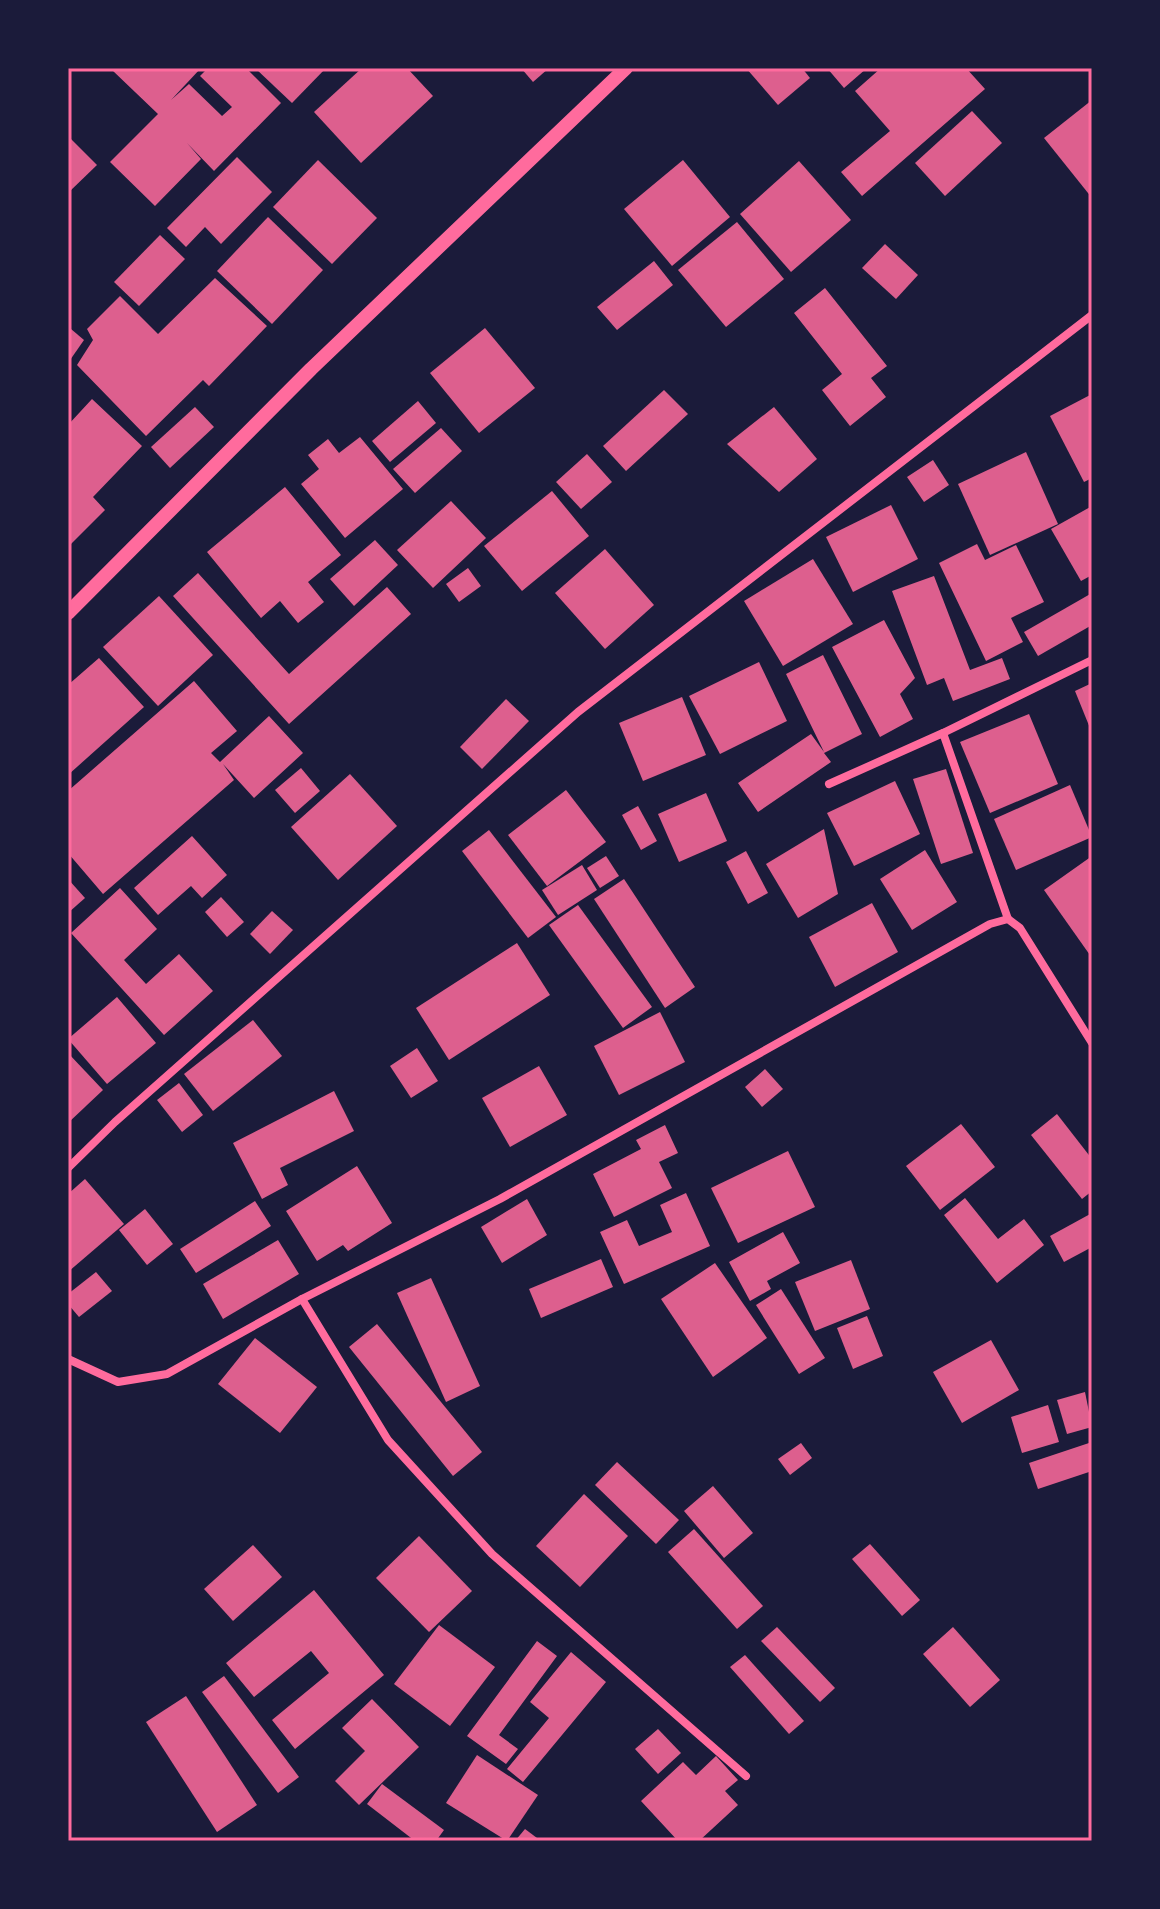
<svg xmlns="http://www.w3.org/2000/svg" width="1160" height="1909" font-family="'IBM Plex Sans',sans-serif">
<rect width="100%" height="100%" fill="#1b1b3a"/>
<!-- building -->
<g fill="#dd5f8e">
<path d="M114,68h87l-30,32 18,-16 33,32 10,-9 -32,-31 8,-8h38l35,35 -67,68 -27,-28 14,16 -46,47 -45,-44 48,-48 -46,-44z"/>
<path d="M255,68h71l-34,35z"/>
<path d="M362,68h45l26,28 -72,67 -47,-51z"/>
<path d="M521,68h28l-16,14z"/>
<path d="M746,68h56l8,10 -32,27z"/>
<path d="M827,68h40l-23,20z"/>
<path d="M881,68h85l19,21 -123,107 -21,-24 49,-41 -35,-40z"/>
<path d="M1092,100v98l-48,-60z"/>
<path d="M972,111l30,32 -57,53 -30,-33z"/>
<path d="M68,136l29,29 -29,28z"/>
<path d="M237,157l35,35 -51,52 -16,-17 -19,20 -19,-19z"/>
<path d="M318,160l59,58 -45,46 -59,-57z"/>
<path d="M683,160l47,57 -58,49 -48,-57z"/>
<path d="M799,161l52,59 -60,52 -51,-58z"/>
<path d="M268,217l55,53 -51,54 -55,-53z"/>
<path d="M737,222l47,57 -58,48 -48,-57z"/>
<path d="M160,235l25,24 -46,47 -25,-24z"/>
<path d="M885,244l33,31 -22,24 -34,-31z"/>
<path d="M654,261l19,24 -56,45 -20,-23z"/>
<path d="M215,278l52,48 -58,60 -6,-6 -57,56 -69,-71 16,-25 -6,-11 33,-33 38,38z"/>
<path d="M825,288l62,78 -16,12 15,19 -36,29 -28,-36 20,-16 -48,-61z"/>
<path d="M485,328l50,60 -56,45 -49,-60z"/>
<path d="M71,329l13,11 -16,23v-31z"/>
<path d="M664,390l24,24 -62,57 -23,-25z"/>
<path d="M1092,394v84l-8,4 -34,-66z"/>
<path d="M92,399l50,47 -49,51 12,13 -37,37v-122z"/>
<path d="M418,401l18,22 -46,39 -18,-21z"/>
<path d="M195,407l19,20 -44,41 -19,-21z"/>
<path d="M774,407l43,52 -38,33 -52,-48z"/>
<path d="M441,428l21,23 -47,42 -22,-24z"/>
<path d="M360,437l43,52 -58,49 -44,-54 18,-15 -11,-14 20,-16 11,14z"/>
<path d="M1026,452l32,72 -68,31 -32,-71z"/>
<path d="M587,454l25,28 -31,27 -25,-27z"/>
<path d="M933,460l16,25 -25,17 -17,-25z"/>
<path d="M285,487l56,68 -33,27 16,20 -26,21 -18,-22 -19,17 -54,-66z"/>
<path d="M552,491l37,45 -67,55 -38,-45z"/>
<path d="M451,501l35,37 -53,50 -36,-38z"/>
<path d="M891,505l27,54 -65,33 -27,-55z"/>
<path d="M1092,506v69l-11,6 -30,-52z"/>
<path d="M375,540l23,25 -44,41 -24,-27z"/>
<path d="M977,544l8,16 31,-15 28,57 -33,16 12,24 -37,19 -47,-98z"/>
<path d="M605,549l49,56 -49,44 -50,-56z"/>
<path d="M813,559l40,65 -70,42 -39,-65z"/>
<path d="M468,568l13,18 -22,16 -13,-18z"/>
<path d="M198,573l91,101 98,-87 24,27 -122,110 -116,-128z"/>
<path d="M934,576l36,94 32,-12 8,21 -57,22 -9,-23 -17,7 -35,-94z"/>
<path d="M1092,593v32l-54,31 -14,-24z"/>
<path d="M159,596l54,59 -55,51 -55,-59z"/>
<path d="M884,620l31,58 -15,16 13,25 -33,18 -48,-90z"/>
<path d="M823,655l39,79 -38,19 7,9 -73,50 -20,-29 73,-49 13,18 -38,-78z"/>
<path d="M99,658l45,49 -76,68v-90z"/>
<path d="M759,662l28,59 -67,33 -31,-58z"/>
<path d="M194,681l43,50 -26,22 9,9 49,-46 34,37 -49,45 -31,-34 11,16 -131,114 -35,-41v-62z"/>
<path d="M1092,683v50l-17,-42z"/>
<path d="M682,697l24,58 -63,26 -24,-58z"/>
<path d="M506,699l23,22 -47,48 -22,-22z"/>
<path d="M1029,714l29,70 -68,29 -30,-71z"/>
<path d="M301,768l19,23 -25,22 -20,-23z"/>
<path d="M946,769l27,84 -32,11 -28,-85z"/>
<path d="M350,774l47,52 -59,54 -47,-53z"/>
<path d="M895,781l25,53 -66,32 -27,-53z"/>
<path d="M1070,785l22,52 -76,33 -22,-51z"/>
<path d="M566,790l40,52 -59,44 -39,-51z"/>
<path d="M706,793l21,48 -48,21 -21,-48z"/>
<path d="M638,806l19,35 -16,9 -19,-35z"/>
<path d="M824,829l14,65 -40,24 -32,-54z"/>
<path d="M489,830l67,87 -28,21 -66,-87z"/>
<path d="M192,836l35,39 -25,23 -11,-12 -33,29 -24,-27z"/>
<path d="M925,850l32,52 -45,28 -32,-51z"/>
<path d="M746,851l22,42 -20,11 -22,-42z"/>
<path d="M606,856l13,20 -19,12 -13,-20z"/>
<path d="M1092,856v102l-48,-68z"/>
<path d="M582,865l15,25 -39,25 -16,-25z"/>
<path d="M68,879l17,19 -17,15z"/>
<path d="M624,879l71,108 -30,21 -71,-109z"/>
<path d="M120,888l37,41 -33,31 22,24 33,-30 34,37 -49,44 -93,-102z"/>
<path d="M221,897l23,25 -17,15 -22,-25z"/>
<path d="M872,903l26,49 -63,35 -26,-50z"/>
<path d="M578,905l74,102 -29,21 -74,-103z"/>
<path d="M272,911l21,19 -23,24 -20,-20z"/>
<path d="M517,943l33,52 -101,65 -33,-52z"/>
<path d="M117,997l39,46 -49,41 -39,-45z"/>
<path d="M660,1012l25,50 -66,33 -25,-49z"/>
<path d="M253,1020l29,36 -69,55 -29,-37z"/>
<path d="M417,1048l21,33 -27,17 -21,-32z"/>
<path d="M68,1053l35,37 -35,33z"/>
<path d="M539,1066l28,49 -57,32 -28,-49z"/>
<path d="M765,1069l18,20 -21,18 -17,-20z"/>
<path d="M179,1083l24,32 -21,17 -25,-32z"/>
<path d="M334,1091l20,40 -74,37 8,17 -26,14 -29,-56z"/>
<path d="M1057,1114l35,45v32l-10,8 -51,-64z"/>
<path d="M961,1124l34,43 -55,43 -34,-44z"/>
<path d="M665,1125l13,28 -19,9 13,26 -58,29 -21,-43 48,-25 -5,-9z"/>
<path d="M788,1151l27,56 -77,36 -27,-55z"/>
<path d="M357,1166l35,57 -44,28 -5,-6 -26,16 -31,-50z"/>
<path d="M85,1179l39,45 -56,48v-78z"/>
<path d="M686,1193l24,53 -86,38 -24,-52 27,-12 12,26 33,-14 -12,-27z"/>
<path d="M965,1198l33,41 26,-20 20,26 -47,38 -53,-68z"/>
<path d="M527,1199l20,36 -45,28 -21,-36z"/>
<path d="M255,1201l16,25 -75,47 -16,-24z"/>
<path d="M145,1209l28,35 -26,21 -28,-35z"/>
<path d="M1092,1213v34l-28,15 -14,-26z"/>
<path d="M783,1232l17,31 -33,18 4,8 -21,12 -21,-39z"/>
<path d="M278,1240l21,34 -76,45 -20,-35z"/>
<path d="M601,1259l12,28 -72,31 -12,-29z"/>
<path d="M851,1260l19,49 -55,22 -20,-49z"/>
<path d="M715,1263l52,75 -54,39 -52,-78z"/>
<path d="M96,1272l16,19 -33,26 -11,-13v-10z"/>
<path d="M431,1278l49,108 -34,16 -49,-109z"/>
<path d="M781,1289l44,69 -26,16 -43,-69z"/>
<path d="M867,1316l16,40 -30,13 -16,-41z"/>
<path d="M377,1324l105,128 -29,24 -104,-129z"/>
<path d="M255,1338l62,49 -37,46 -62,-49z"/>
<path d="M991,1340l28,50 -57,33 -29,-51z"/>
<path d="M1085,1392l7,35 -25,7 -10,-34z"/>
<path d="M1048,1405l11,37 -37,11 -11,-36z"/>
<path d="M1092,1442v29l-54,18 -9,-26z"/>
<path d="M801,1443l11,15 -22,17 -12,-16z"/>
<path d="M617,1462l62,58 -23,24 -61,-59z"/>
<path d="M713,1486l40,47 -29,25 -40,-47z"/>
<path d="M584,1494l44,42 -48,51 -44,-41z"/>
<path d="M694,1529l69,77 -26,23 -69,-77z"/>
<path d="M419,1536l53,55 -43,41 -53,-54z"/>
<path d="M870,1544l50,56 -18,16 -50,-57z"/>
<path d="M253,1545l29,32 -49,44 -29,-32z"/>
<path d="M314,1590l70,85 -89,74 -23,-29 57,-47 -18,-22 -57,46 -28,-34z"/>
<path d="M439,1625l56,42 -45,59 -56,-42z"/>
<path d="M777,1627l58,61 -15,14 -59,-61z"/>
<path d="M953,1627l47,53 -30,27 -47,-53z"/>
<path d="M537,1641l20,15 -58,79 19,14 -12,15 -39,-28z"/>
<path d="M571,1652l35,30 -83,100 -16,-13 42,-51 -19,-16z"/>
<path d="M745,1655l59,66 -15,13 -59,-67z"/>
<path d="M224,1676l75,101 -21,16 -76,-101z"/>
<path d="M186,1696l71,109 -40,27 -71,-110z"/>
<path d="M372,1699l47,48 -60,58 -24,-24 30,-30 -23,-23z"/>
<path d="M658,1729l23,24 -23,21 -23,-25z"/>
<path d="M477,1755l61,40 -31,46 -61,-38z"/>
<path d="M716,1756l22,24 -13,11 13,14 -39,36h-21l-37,-40 42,-39 13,13z"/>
<path d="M382,1784l62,46 -8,11h-21l-48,-37z"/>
<path d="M525,1829l16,12h-26z"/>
</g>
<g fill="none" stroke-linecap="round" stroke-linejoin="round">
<!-- minor -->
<g stroke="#ff6b9d" stroke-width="8">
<path d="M943,733l149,-73"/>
<path d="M829,784l114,-51 65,186"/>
<path d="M68,1168l47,-46 463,-410 514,-397"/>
<path d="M302,1299l86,141 104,114 254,222"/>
<path d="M68,1359l50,23 49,-8 135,-75 198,-100 490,-275 18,-5 12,9 72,115"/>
</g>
<!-- tertiary -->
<path stroke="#ff6b9d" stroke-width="14" d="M68,613l243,-244 315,-301"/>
</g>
<!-- border -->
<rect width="1160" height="1909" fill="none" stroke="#1b1b3a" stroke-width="140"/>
<rect x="70" y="70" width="1020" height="1769" fill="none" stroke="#ff6b9d" stroke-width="3"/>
</svg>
